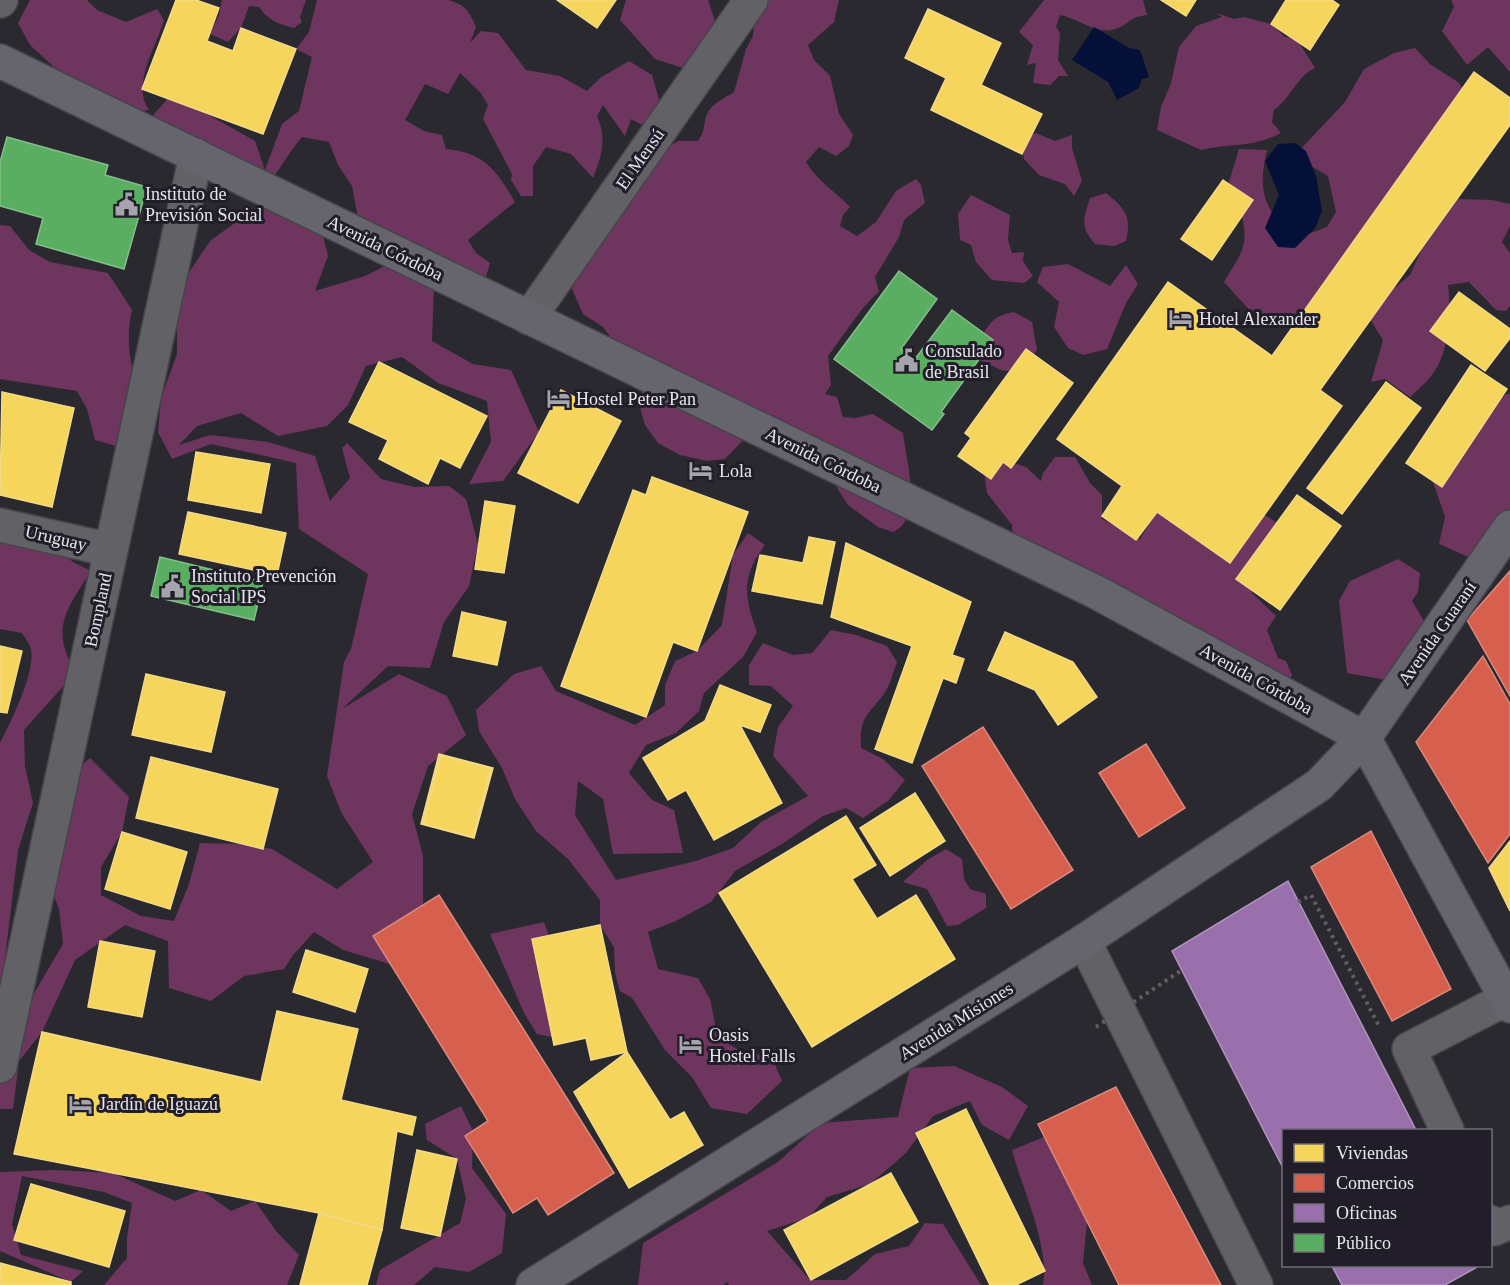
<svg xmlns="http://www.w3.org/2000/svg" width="1510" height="1285" font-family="'Times New Roman',serif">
<rect width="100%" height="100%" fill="#2b2930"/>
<!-- forest -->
<g fill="#6e355f">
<path d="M30,0h57l10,10 29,12 31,-13 7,11c-8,27 -33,65 -15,90l-39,4 -58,-28 2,-19 -24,-22 -12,-22z"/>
<path d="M222,0h84l-6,17 2,5 -8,6c-16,-4 -26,-8 -35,-21l-10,-1 -8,22 -13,14 -18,-8 9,-19z"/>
<path d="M317,0h131c18,5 21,11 28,27l-6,16 11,-12 17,2 28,37 34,6 27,15 13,-13 29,-17 23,14 10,35 -16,17 -15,-8 -6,17 -22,-31 -6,11c10,23 5,39 -4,62l-22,-24 -25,-7 -13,19v30h-12l-10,-16 1,-6 -29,-55 5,-14 -8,-13 -20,-19 -12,21 -23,-10 -20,36 19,11 18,4 4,14c38,3 51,22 69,53l-47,38 8,13 14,10 -5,17 -126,-56 -7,-38 -14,-21 -9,-23 -27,-5c-15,17 -23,36 -38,51l-114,-69 20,-23 9,7 28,11 48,27 10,29 17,-46 17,-13 13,-54 -16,-8 13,-17z"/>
<path d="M626,0h82l10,30 -29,40 -34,-11 -35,-39z"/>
<path d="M749,0h90l-5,22 -26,23 6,15 16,16 9,38 14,21 -4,11 -13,10 -17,-9 -13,15c11,19 29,29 44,45l-7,8 -3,11 17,10 19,-14 20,-31 20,-12 5,6 4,18 -21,17 -5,17 -24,40 4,15c-16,12 -37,46 -51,64l3,29 -6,9 12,3 6,20 12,1 18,-4 30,19c3,28 21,85 -10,99l-15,-5 -30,-22 -14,-22 -57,-54 -3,-14 -28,22 -21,22 -18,2 -27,-6 -22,-12 -13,-18 -7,-25 7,-17 -42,-56 -20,-13 -11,-25 1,-10 59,-109 46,-29h20c8,-11 5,-18 9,-27 5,-11 18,-16 27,-22l12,-43 7,-13 1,-15z"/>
<path d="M1044,0h99l4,15c-18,2 -15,7 -29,13 -19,9 -40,-10 -58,-13l-4,12 4,6 -2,27 10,16h-9l-9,9 -17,-2 3,-20 -9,2 6,-20 -14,-13z"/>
<path d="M1451,0h59v72l-22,-25 -21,18 -25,-34 12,-24z"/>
<path d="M1216,13l18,6 10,-2 27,7 14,13 11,1 19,30c-18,8 -24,30 -41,42l-2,12 9,11c-27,15 -52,10 -80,17l-44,-20 4,-23 10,-24 8,-36 17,-21 26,-9z"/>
<path d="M1415,48l16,17 27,17 8,11 -160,217 -22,14 -31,-10 -29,-32c17,-29 27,-37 16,-71 -4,-10 -6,-18 -12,-26l11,-36 28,1c-10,41 -3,60 28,89l32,-12 9,-15 -8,-36 -34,-20 51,-54 19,-33 30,-16z"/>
<path d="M1036,133l19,8 17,-6v13l10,33 -8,15 -9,-12 -26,-9 -15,-16 -3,-22z"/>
<path d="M1106,193c19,15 26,24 20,48l-12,5 -19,-2c-15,-18 -12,-24 -5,-46z"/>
<path d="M971,195l39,20 -2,25 4,13 12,-1 -1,9 10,15 -9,7 -32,-3 -16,-18 -5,-17 -11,-5 -2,-26z"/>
<path d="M1458,199l34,1 18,4v22l-8,16 8,11v53l-4,5 -10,-1 -27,-28 -21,3c3,24 2,53 -8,76 -6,15 -19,26 -30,36l-25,-18 -14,3 12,-42 -16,-26 8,-10 35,-29 11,-24z"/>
<path d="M262,203l56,12 10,41 -13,35 50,-15 38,-19 31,29 -2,55 41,23 38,6 28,62 -36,49 -34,3 22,-42 -4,-41 -49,-18 -36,-26 -36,9 -18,39 -21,21 -49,10 -37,-23 -44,13 -18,19 31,-10 58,7 47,14 15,45 20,-23 -8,-30 5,-5 34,36 33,8 35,-1 17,13 12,45 -9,42 -25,36 -14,46 -42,-2 -46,43 57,-35 48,22 19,39 -38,31 -16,48 11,42v48l-4,31 -29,29 -47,-14 -29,-18 -21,23 -9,14 -40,7 -33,25 -42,-13 -1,-47 -43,-16 -50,35 -33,72 -23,29 -6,48h-13v-93l33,-21 30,-51 -4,-35 -16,-41 19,-87 28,-23 39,39 -7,35 -21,35v28l40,21 33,5 15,-37 11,-41 40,1 32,5 65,40 36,-27 -32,-50 -14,-36 17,-114 7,-13 17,-75 -69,-45 -3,-66 -85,-19 -39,15 -14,-27 3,-34 16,-44v-64l33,-49z"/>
<path d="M0,225l10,1 19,24 21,12 58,11 24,37c-8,35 0,59 10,93l-19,45 -28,-8 -8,-31 -10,-18 -77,-12z"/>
<path d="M1068,264l42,22 16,-21 12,19 -12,19 -19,46 -24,6 -15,-7 -14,-21 5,-25 -22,-20 6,-15z"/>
<path d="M1014,312l18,10 5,28 -16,23 -20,-3 -21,-10 2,-6 -3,-14c12,-18 14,-24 35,-28z"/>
<path d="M1506,394h4v123l-30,45 -41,-18 6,-27 -12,-35 32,-45z"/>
<path d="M1055,457h20l15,26 12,12v24l38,20 18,-30 77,24 30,-18 15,10 -31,55 3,13 24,23 -9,14 11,28 8,3 6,14 -8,17 -271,-141 -1,-26 -25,-32 -3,-21 14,-14 28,9 15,14 2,-8z"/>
<path d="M0,525l39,9 34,28 18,9c-24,38 -42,58 -15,101l-52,58 1,36 8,37 -15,47 -18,150v-257c10,-19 36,-73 31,-93 -1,-6 -6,-12 -9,-17l-22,-4z"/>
<path d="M748,533l17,12c-24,31 -21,52 -8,87l-14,25 -39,36 -5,18 -23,22 -30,12 -17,28 23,27 22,10 9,43 -70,1 -10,-55 -25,-18 -3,34 41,65 80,-19 37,-13 28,-26 47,-26 -35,-40 5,-29 15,-21 -22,-20 -22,-1v-20l14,-22 30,12 19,-2 19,-23 25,5 31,11 10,16c-3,8 -6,19 -10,27 -16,26 -28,23 -26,59l22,11 22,21 -16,20 -26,18 -17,-10 -23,8 -41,28 -47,27 -24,31 -35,19 -28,11 10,37 40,9 12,21 8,39 21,12 33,8 10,23 -35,33 -36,-6 -19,-31 -27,-27 -33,-52 -12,-7 -5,-18 -1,-26 -14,-22v-25l-32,-41 -32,-28 -21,-32 -13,-31 -23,-37 -3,-21 38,-36 27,-8 15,25 79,34 30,-20v-20l10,-24 22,-10 25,-26 11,-70z"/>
<path d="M1398,559l22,14 -2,19 -6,9 15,25 -41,54 -39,-7 -8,-72 11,-20z"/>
<path d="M946,849l16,10 2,20 6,10 16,5v14l-28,17 -11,1 -20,-37 -24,-7 24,-22z"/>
<path d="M544,922l11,31 17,88 -35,-7 -13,-21 -34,-79z"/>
<path d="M954,1066l48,21 26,19 -19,34 -27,-15 -12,-24 -37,15 -27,37 -36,31 -43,13 -19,21 -41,13 43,49h36l29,-26 34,-8 16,-23 18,1 38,61h-252l-2,-3 -4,3h-85l5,-42 135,-81 43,-39 77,-6 12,-49z"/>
<path d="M461,1106l12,25 -1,37 34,46 -4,39 -33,19 -34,-5 -21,18h-38l4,-15 80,-47 6,-24 -9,-40 -30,-19 -2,-16z"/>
<path d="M1044,1137l39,43 4,42 -4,41 9,22h-49c7,-39 -21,-96 -31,-135z"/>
<path d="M54,1170l59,3 62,28 26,-11 30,21 24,-10 21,30 23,24 -12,30h-183l23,-27v-20l5,-35 -28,-11 -82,-16 -10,48 9,31 62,16 -12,11 -71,-31v-79z"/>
</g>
<!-- water -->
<g fill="#041038">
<path d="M1094,27l35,21 11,2 9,27 -7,2 -3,9 -22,12 -9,-18 -36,-22z"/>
<path d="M1295,143l11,8 10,25 6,35 -7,17 -20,20 -17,-1 -13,-19 14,-33 -14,-34 13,-17z"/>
</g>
<!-- homes -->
<g fill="#f6d55c" stroke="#f2da88" stroke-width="1.5">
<path d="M176,0h20l23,8 -12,33 26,10 8,-23 55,21 -33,85 -121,-45z"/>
<path d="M557,0h59l-19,28z"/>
<path d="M1161,0h35l-10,16z"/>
<path d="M1286,0h46l7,5 -29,45 -39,-26z"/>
<path d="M928,9l73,34 -20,42 61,29 -20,40 -91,-44 15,-32 -41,-20z"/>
<path d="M1474,72l36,26v27l-190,265 22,16 -112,157 -73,-51 -21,28 -34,-24 20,-30 -65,-47 111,-157 104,74z"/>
<path d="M1223,180l30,20 -41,60 -31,-21z"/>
<path d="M1459,292l51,37v9l-25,33 -55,-40z"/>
<path d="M1026,349l47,34 -62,85 -8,-6 -12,17 -33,-23 13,-18 -6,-5z"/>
<path d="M379,362l108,54 -27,52 -20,-10 -12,26 -49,-25 9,-19 -39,-18z"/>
<path d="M1471,365l36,24 -65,98 -36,-24z"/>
<path d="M1386,382l35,26 -79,106 -35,-26z"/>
<path d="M561,390l60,31 -43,82 -60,-30z"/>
<path d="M2,392l72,16 -22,99 -52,-12z"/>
<path d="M196,452l74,12 -9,49 -73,-13z"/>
<path d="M652,477l96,35 -51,139 -24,-9 -27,75 -85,-31 72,-196 13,5z"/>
<path d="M1297,495l44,31 -61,84 -44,-31z"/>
<path d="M485,501l30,5 -11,67 -29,-4z"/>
<path d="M188,512l98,21 -9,42 -98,-21z"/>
<path d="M809,537l26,5 -13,62 -70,-13 8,-36 43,8z"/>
<path d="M846,543l125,59 -19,53 12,4 -8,24 -13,-5 -31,85 -37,-14 37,-103 -81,-29z"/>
<path d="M462,612l44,10 -9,43 -44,-9z"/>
<path d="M1005,632l68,30 24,35 -39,28 -23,-35 -47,-20z"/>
<path d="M0,646l22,5 -15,62 -7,-1z"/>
<path d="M146,674l79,18 -14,60 -79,-17z"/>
<path d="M720,685l51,20 -11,27 -20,-7 42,78 -68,37 -28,-50 -18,10 -25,-42 62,-37z"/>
<path d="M439,754l54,14 -19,70 -53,-14z"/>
<path d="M441,755l50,13 -18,69 -50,-13z"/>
<path d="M151,757l127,32 -15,60 -127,-31z"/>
<path d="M915,793l30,48 -55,35 -30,-48z"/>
<path d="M846,816l30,49 -24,14 25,40 39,-24 39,64 -143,88 -93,-154z"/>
<path d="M122,832l65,20 -17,57 -65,-20z"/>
<path d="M1510,841v70l-21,-43z"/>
<path d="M600,925l27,127 -36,8 -5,-22 -32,7 -22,-106z"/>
<path d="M100,941l55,10 -13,66 -54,-10z"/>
<path d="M306,950l62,19 -13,43 -62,-20z"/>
<path d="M277,1011l81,18 -17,71 75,17 -4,18 -15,-4 -15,99 -63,-17 -305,-59 28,-122 219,50z"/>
<path d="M627,1052l43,68 14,-8 19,33 -74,43 -55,-96z"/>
<path d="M966,1109l79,162 -29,14h-26l-74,-152z"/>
<path d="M417,1150l40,9 -17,77 -39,-8z"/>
<path d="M891,1173l27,49 -107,58 -27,-50z"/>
<path d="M31,1184l94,27 -16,56 -95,-27z"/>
<path d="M319,1213l63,17 -15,55h-67z"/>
<path d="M0,1263l71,19v3h-71z"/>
</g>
<!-- shops -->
<g fill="#d6604d" stroke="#db887d" stroke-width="1.5">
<path d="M1510,571v125l-43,-76z"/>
<path d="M1483,656l27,48v130l-22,29 -72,-121z"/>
<path d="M983,727l90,143 -62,39 -89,-143z"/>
<path d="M1146,744l39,64 -46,29 -40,-64z"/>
<path d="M1371,831l80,158 -59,32 -81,-154z"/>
<path d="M439,895l175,278 -66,42 -11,-17 -24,15 -48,-77 23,-15 -115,-185z"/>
<path d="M1116,1087l105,198h-102l-81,-161z"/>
</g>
<!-- offices -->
<g fill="#9970ab" stroke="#b093bf" stroke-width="1.5">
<path d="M1288,881l128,249h-132v40l-112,-219z"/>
<path d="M1332,1266h147l-34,19h-103z"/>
</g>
<!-- public -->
<g fill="#5aae61" stroke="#84be8b" stroke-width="1.5">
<path d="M7,137l101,28 -3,10 42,12 -23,82 -88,-25 7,-26 -43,-12v-44z"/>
<path d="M899,271l38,28 -36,50 14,10 37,-49 41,30 -52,72 3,2 -12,16 -98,-71z"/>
<path d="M160,557l103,25 -9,38 -103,-24z"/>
</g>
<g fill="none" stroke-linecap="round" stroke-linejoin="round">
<defs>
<g id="minor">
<path d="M0,1l1,-1"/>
<path d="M529,318l222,-318"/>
<path d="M0,525l111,25"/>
<path d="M1084,941l172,344"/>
<path d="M0,1066l196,-911"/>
<path d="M1447,1130l-38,-81 97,-50"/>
<path d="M1490,1222l4,7 16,-7"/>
</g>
<g id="major">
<path d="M0,61l1096,531 268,146 146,268"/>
<path d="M533,1285l551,-344 235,-156 45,-47 146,-211"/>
</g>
</defs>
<!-- minor casing -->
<use href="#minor" stroke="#46454b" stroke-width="36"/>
<!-- major casing -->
<use href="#major" stroke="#46454b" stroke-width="36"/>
<!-- path -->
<path stroke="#615f64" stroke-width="4" stroke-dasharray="3 4.5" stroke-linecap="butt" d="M1298,902l13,-7 69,133"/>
<!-- minor -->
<use href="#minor" stroke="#626166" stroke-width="33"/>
<!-- major -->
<use href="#major" stroke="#66646c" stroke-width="33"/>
<!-- path-bridge -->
<path stroke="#615f64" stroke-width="4" stroke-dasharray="3 4.5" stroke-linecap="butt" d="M1096,1027l86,-57"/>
</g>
<!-- icons -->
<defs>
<symbol id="civic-bare" viewBox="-9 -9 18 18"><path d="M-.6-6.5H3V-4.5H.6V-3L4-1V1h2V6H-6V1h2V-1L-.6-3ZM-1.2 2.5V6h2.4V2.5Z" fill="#a5a3ab" stroke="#211d29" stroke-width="2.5" paint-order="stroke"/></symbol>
<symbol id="hotel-bare" viewBox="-9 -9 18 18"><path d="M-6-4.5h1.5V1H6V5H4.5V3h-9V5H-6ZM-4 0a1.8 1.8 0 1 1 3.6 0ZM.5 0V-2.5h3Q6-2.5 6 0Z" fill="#a5a3ab" stroke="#211d29" stroke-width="2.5" paint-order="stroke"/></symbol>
</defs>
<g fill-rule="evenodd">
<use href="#civic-bare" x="110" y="188" width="33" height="33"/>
<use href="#hotel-bare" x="1164" y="302" width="33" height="33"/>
<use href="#civic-bare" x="890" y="344" width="33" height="33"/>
<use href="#hotel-bare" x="542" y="382" width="33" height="33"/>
<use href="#hotel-bare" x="684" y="454" width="33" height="33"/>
<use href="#civic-bare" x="156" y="570" width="33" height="33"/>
<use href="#hotel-bare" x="674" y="1028" width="33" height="33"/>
<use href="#hotel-bare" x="64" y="1088" width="33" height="33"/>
</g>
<g text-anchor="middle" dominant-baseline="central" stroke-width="6" stroke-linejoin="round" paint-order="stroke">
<!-- street labels -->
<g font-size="18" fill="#e7e5ed" stroke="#211d29">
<text transform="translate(640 159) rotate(-55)">El Mensú</text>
<text transform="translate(385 248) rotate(26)">Avenida Córdoba</text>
<text transform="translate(823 460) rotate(26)">Avenida Córdoba</text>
<text transform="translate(56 538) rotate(13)">Uruguay</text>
<text transform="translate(98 610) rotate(-78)">Bompland</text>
<text transform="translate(1437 633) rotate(-55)">Avenida Guaraní</text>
<text transform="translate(1256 679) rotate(29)">Avenida Córdoba</text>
<text transform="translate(956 1021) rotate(-32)">Avenida Misiones</text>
</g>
<!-- poi labels -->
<g font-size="18" fill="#e7e5ed" stroke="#211d29" text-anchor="start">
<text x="145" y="194">Instituto de<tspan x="145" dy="21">Previsión Social</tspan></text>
<text x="1199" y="319">Hotel Alexander</text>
<text x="925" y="351">Consulado<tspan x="925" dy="21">de Brasil</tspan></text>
<text x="576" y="399">Hostel Peter Pan</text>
<text x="719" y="471">Lola</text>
<text x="191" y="576">Instituto Prevención<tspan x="191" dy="21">Social IPS</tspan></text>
<text x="709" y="1035">Oasis<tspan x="709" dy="21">Hostel Falls</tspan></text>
<text x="99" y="1104">Jardín de Iguazú</text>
</g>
</g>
<!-- legend -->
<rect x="1282" y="1129" width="210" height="138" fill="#211d29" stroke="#706d77" stroke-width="1.5"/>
<rect x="1294" y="1144" width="30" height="18" fill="#f6d55c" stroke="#706d77" stroke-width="1.5"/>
<text x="1336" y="1159" font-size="18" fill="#e7e5ed">Viviendas</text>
<rect x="1294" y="1174" width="30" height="18" fill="#d6604d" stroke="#706d77" stroke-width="1.5"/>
<text x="1336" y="1189" font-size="18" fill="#e7e5ed">Comercios</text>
<rect x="1294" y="1204" width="30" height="18" fill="#9970ab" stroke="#706d77" stroke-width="1.5"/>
<text x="1336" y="1219" font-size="18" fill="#e7e5ed">Oficinas</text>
<rect x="1294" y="1234" width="30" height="18" fill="#5aae61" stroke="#706d77" stroke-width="1.5"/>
<text x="1336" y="1249" font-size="18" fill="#e7e5ed">Público</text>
</svg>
